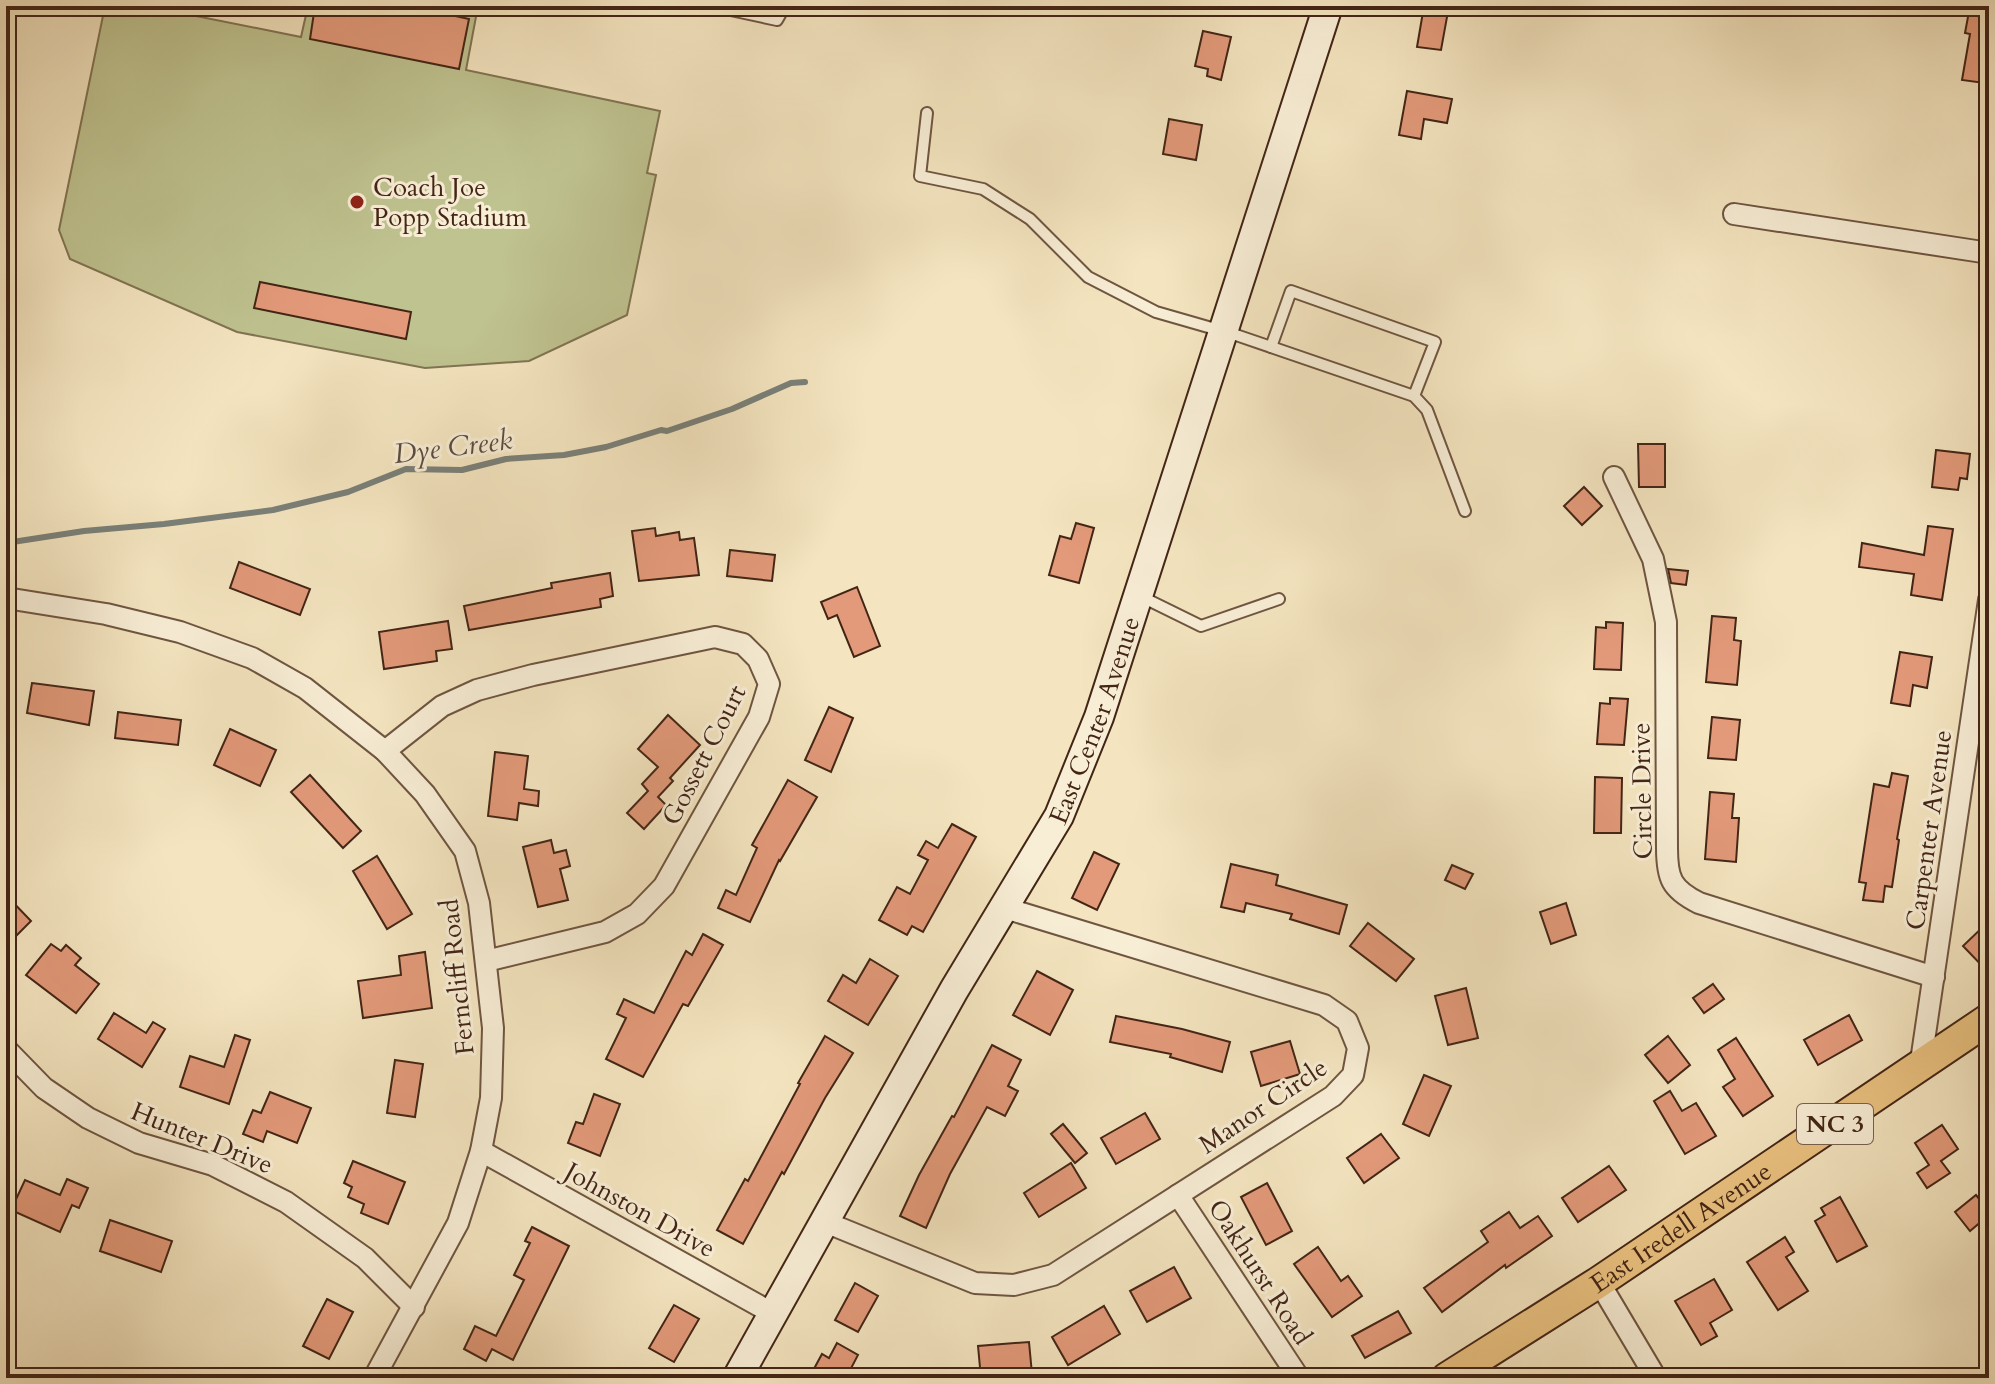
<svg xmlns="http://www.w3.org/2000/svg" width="1995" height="1384" font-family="Cardo,serif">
<rect width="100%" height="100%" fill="#f4e5c0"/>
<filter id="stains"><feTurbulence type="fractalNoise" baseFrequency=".0025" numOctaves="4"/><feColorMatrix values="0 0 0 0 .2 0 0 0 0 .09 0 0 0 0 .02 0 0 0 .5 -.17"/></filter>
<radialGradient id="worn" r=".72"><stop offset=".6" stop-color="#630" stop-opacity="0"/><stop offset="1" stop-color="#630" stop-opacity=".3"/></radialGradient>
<!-- green -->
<path fill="#bfc390" stroke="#817453" stroke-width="2" d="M105,6h41l155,31 7,-31h170l-12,64 194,41 -13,62 9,2 -29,140 -98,46 -104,7 -188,-36 -167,-73 -11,-29z"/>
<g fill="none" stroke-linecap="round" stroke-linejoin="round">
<!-- stream -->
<path stroke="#7a8079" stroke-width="6" d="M6,543l78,-12 80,-7 109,-14 75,-18 58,-23 56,1 44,-11 58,-4 42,-8 55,-17 6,1 65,-22 59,-26 14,-1"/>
</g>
<!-- building -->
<g fill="#e39a7a" stroke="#432516" stroke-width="2">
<path d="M315,6h104v2l50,11 -10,50 -149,-30z"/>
<path d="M1424,6h25l-8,44 -24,-3z"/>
<path d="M1970,6h19v50l-5,27 -22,-3 8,-46 -5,-1z"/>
<path d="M1203,31l28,6 -10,43 -14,-4 1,-7 -13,-3z"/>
<path d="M1407,91l45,8 -5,24 -23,-4 -3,20 -22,-4z"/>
<path d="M1169,119l33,6 -6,35 -33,-6z"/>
<path d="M260,282l151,30 -5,27 -152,-31z"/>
<path d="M1638,444h27v43h-26z"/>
<path d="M1936,450l34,4 -3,25 -7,-1 -2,12 -26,-3z"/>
<path d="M1584,487l18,19 -20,19 -18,-19z"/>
<path d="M1076,523l18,5 -15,55 -30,-8 11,-39 11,3z"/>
<path d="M1928,526l25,3 -11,71 -31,-5 3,-21 -55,-7 3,-24 62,12z"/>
<path d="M655,528l1,8 23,-4 1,8 14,-2 5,37 -60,6 -7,-50z"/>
<path d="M730,550l45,5 -3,26 -45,-5z"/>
<path d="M239,562l71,27 -10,26 -70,-27z"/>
<path d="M1668,569l20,2 -2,14 -15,-2z"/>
<path d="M610,573l3,23 -13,3 1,8 -132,23 -5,-24 88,-18 -1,-5z"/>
<path d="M857,587l23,59 -26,11 -17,-42 -9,4 -7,-17z"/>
<path d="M1712,616l24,2 -2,22 7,1 -4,44 -31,-3z"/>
<path d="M448,621l4,28 -16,2 1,10 -53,8 -5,-37z"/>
<path d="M1606,622l17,1 -2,47 -27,-1 2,-42 10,1z"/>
<path d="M1900,652l32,5 -5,31 -14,-3 -3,21 -19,-3z"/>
<path d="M32,683l62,8 -5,34 -62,-12z"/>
<path d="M1610,698l18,1 -4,46 -27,-1 3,-41 10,1z"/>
<path d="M829,707l24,11 -22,54 -26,-12z"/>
<path d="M118,712l63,8 -3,25 -63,-7z"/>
<path d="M668,715l32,30 -30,33 3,3 -15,16 8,8 -22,24 -17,-16 21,-22 -6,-7 16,-17 -20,-18z"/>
<path d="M1712,717l28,3 -4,40 -28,-2z"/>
<path d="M230,729l46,21 -16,36 -46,-21z"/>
<path d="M495,752l33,4 -4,33 15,2 -1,15 -19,-3 -2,17 -29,-4z"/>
<path d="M1892,773l16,3 -11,63 2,1 -7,47 -7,-1 -2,16 -20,-2 3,-17 -7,-1 15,-98 15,3z"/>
<path d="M310,775l51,56 -18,17 -52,-56z"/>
<path d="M1595,777l27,1 -1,55h-27z"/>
<path d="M788,780l29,17 -37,64 -1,-1 -29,62 -32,-14 8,-18 10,5 21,-47 -5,-3z"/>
<path d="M1710,792l24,2 -2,24h7l-3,44 -31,-3z"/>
<path d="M952,824l24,13 -53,95 -11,-6 -5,9 -28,-15 18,-33 13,7 18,-34 -10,-5 8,-14 12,7z"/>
<path d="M551,840l3,13 12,-3 4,16 -10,3 8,31 -30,7 -15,-60z"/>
<path d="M1094,852l25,12 -22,46 -25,-12z"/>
<path d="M377,856l35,58 -25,15 -34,-58z"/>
<path d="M1231,864l47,11 -2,10 71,20 -8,29 -49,-15 2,-5 -46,-11 -2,9 -23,-5z"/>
<path d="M1452,865l21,9 -8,15 -20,-9z"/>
<path d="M6,895l25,26 -25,25z"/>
<path d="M1566,903l10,32 -25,9 -11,-32z"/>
<path d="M1989,921v52l-26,-27z"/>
<path d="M1368,923l46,36 -18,22 -46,-35z"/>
<path d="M703,934l20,11 -35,61 -5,-2 -40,73 -37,-18 20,-41 -9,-4 7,-15 30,14 32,-62 6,4z"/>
<path d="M51,944l10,7 5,-6 15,13 -6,7 24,19 -23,29 -50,-38z"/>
<path d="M425,952l7,56 -69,10 -5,-37 43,-6 -2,-19z"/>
<path d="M870,959l28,17 -30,49 -40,-24 15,-26 13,8z"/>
<path d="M1037,971l36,19 -23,45 -37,-20z"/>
<path d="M1713,984l11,15 -20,14 -11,-15z"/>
<path d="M1466,988l12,50 -30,7 -13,-49z"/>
<path d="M114,1013l32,20 7,-11 12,7 -23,38 -44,-28z"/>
<path d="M1849,1015l13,25 -44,25 -14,-25z"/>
<path d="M1116,1016l66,13 48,13 -8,30 -52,-15 1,-3 -61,-12z"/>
<path d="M235,1035l15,5 -21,64 -49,-17 10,-31 34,11z"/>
<path d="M825,1036l28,17 -28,45 -41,76 -2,-2 -39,72 -26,-14 28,-51 3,2 52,-97 -2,-1z"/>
<path d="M1668,1036l22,29 -22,18 -23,-28z"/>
<path d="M1736,1038l37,58 -30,20 -20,-29 12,-8 -17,-29z"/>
<path d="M1290,1041l10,33 -39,12 -10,-34z"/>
<path d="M992,1045l29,15 -13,26 10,5 -13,25 -18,-9 -37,67 -24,54 -26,-12 19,-41 33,-59 2,1z"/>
<path d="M395,1060l28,4 -8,53 -28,-4z"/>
<path d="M1424,1075l27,11 -22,50 -26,-12z"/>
<path d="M1670,1091l12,20 14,-8 20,33 -31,18 -31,-53z"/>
<path d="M270,1092l41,16 -14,35 -30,-12 -4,11 -20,-8 10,-24 8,3z"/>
<path d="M594,1094l26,10 -20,52 -32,-13 8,-21 7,2z"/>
<path d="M1145,1113l15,26 -44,25 -15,-26z"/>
<path d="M1063,1124l24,29 -12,10 -24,-29z"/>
<path d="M1942,1125l16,24 -17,12 9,12 -23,15 -10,-15 12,-8 -14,-22z"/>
<path d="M1381,1134l18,24 -35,25 -17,-25z"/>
<path d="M353,1161l52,21 -17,42 -27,-11 3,-9 -16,-7 4,-10 -8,-4z"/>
<path d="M1071,1163l15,25 -47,29 -15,-24z"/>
<path d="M1609,1166l17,24 -48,32 -16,-24z"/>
<path d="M67,1179l21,9 -9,20 -7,-3 -12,27 -49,-22 14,-30 35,15z"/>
<path d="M1267,1183l25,48 -26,14 -25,-48z"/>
<path d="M1976,1195l13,16v4l-19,16 -15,-19z"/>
<path d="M1840,1197l27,49 -30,16 -22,-41 10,-6 -4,-7z"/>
<path d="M1509,1212l11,16 18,-12 14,20 -46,32 -1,-3 -63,47 -18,-24 64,-46 -7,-11z"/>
<path d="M110,1220l62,21 -11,31 -61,-21z"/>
<path d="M532,1227l37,19 -56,114 -21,-11 -6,12 -22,-12 11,-23 21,10 28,-56 -10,-5 16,-32 -5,-2z"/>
<path d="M1785,1237l9,15 -8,5 22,34 -30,19 -31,-48z"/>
<path d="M1318,1247l23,34 7,-5 14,20 -30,21 -38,-53z"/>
<path d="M1174,1267l17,31 -44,24 -17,-31z"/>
<path d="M1714,1279l18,31 -22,13 7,13 -16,9 -26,-44z"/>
<path d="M855,1283l23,13 -20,36 -23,-12z"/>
<path d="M327,1299l26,13 -24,47 -26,-13z"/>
<path d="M674,1305l25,14 -25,43 -25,-14z"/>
<path d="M1104,1306l16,28 -52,31 -16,-28z"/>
<path d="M1398,1311l13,22 -46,25 -13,-22z"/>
<path d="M1029,1342l3,32 -51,4 -3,-32z"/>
<path d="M837,1343l21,12 -12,23h-37l13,-24 7,4z"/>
</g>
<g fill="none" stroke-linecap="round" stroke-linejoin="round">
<defs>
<g id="lane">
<path d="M712,6l65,14 8,-14"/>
<path d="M927,113l-7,63 63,13 47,30 58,58 68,35 80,23 178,61 13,14 38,101"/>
<path d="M1271,347l20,-56 144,51 -21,54"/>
<path d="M1140,596l61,30 78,-27"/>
</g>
<g id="street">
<path d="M1734,214l255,39"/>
<path d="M1614,477l39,82 13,63 1,226c0,30 4,41 32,55l235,74"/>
<path d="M6,598l100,16 74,18 72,26 53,30 80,63 40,43 40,57 14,52 14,125 -2,70 -10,53 -23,72 -84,155"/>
<path d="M385,751l57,-45 35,-16 56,-15 182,-38 28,7 15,15 11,25 -10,33 -95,169 -27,28 -32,18 -119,29"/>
<path d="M6,1049l38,39 44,30 51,25 74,22 73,37 79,56 49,49"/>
<path d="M1920,1068l69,-468"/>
<path d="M481,1151l293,163"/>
<path d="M1178,1195l121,183"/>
<path d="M825,1222l150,61 39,2 39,-10 280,-179 20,-21 5,-27 -11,-27 -23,-16 -319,-97"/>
<path d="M1599,1282l57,96"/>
</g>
<g id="secondary">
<path id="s1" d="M737,1378l217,-388 105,-174 40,-99 229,-711"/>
</g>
<g id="primary">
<path id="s2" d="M1447,1378l152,-96 390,-263"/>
</g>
</defs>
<!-- lane casing -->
<use href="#lane" stroke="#6f5540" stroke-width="14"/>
<!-- street casing -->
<use href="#street" stroke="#6f5540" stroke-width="24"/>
<!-- secondary casing -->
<use href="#secondary" stroke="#432516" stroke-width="32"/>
<!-- primary casing -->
<use href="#primary" stroke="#432516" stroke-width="34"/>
<!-- lane -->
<use href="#lane" stroke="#f8eed6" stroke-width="10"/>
<!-- street -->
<use href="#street" stroke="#f8eed6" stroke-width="20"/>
<!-- secondary -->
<use href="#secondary" stroke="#f8eed6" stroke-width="28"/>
<!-- primary -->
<use href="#primary" stroke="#eac280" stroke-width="30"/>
</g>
<!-- markers -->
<circle fill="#8f2418" stroke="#f8eed6" stroke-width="3" cx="357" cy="202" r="8"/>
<g text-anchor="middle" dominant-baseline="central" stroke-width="6" stroke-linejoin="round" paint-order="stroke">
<!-- shield labels -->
<rect fill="#f8eed6" stroke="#796150" stroke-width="2" x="1797" y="1104" width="76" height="40" rx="6"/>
<g font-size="24" font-weight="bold" fill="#432516">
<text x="1835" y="1124">NC 3</text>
</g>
<!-- poi labels -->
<g font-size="26" fill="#432516" stroke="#f8eed6" text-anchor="start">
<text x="373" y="187">Coach Joe<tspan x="373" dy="30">Popp Stadium</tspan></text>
</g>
<!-- street labels -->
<g font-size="26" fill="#432516" stroke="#f8eed6">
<text stroke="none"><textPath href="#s1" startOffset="750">East Center Avenue</textPath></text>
<text transform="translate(704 755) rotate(-63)">Gossett Court</text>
<text transform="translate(1642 791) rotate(-91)">Circle Drive</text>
<text transform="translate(1929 830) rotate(-82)">Carpenter Avenue</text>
<text transform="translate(457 977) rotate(-96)">Ferncliff Road</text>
<text transform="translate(1263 1106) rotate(-34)">Manor Circle</text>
<text transform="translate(202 1138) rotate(22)">Hunter Drive</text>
<text transform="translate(640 1210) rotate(29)">Johnston Drive</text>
<text stroke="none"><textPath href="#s2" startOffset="278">East Iredell Avenue</textPath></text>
<text transform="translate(1260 1272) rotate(57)">Oakhurst Road</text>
</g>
<!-- water labels -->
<g font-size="28" font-style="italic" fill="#5a4b3f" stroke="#f8eed6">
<text transform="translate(453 447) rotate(-7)">Dye Creek</text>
</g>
</g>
<!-- margin -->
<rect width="1995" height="1384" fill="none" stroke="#f4e5c0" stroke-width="32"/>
<rect x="8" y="8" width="1979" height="1368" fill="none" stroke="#432516" stroke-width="4"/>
<rect x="16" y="16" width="1963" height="1352" fill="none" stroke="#432516" stroke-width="2"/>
<rect width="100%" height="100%" filter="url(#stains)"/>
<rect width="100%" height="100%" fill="url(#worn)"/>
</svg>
